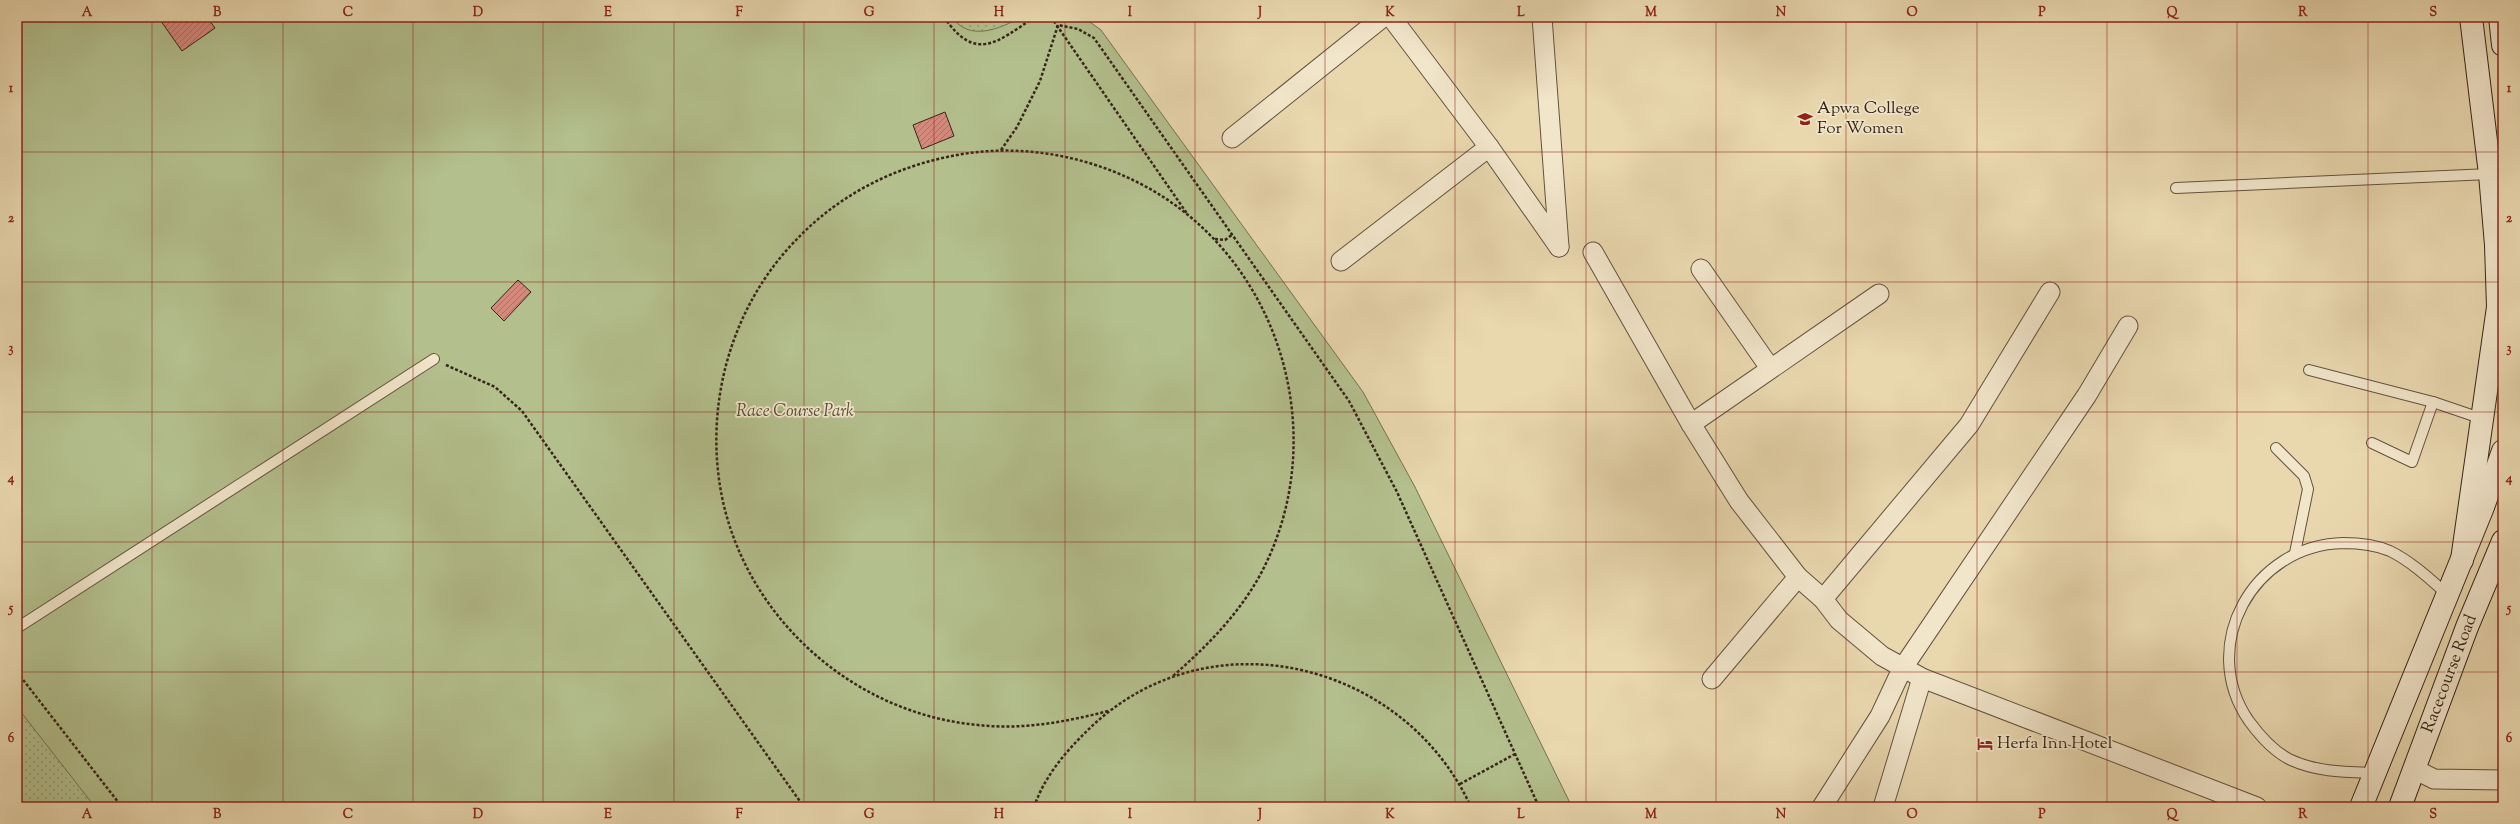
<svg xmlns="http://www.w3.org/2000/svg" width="2520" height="824" font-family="'Sorts Mill Goudy',serif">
<defs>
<pattern id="garden-dots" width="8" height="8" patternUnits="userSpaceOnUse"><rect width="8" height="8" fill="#b3bf8d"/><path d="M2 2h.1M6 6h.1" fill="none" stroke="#929b72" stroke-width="1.8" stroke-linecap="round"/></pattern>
<pattern id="building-hatch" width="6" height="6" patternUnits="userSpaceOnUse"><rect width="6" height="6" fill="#d4897d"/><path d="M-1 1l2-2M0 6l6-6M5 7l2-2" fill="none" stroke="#ad7066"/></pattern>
</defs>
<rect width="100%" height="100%" fill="#e9d7ae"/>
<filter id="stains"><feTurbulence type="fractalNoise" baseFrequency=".005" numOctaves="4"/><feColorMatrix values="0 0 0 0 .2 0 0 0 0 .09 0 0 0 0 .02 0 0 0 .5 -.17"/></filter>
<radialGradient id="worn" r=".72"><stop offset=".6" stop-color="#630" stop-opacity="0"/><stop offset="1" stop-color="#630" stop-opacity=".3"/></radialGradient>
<!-- park -->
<path fill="#b3bf8d" stroke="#747253" d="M17,17h1066l18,13 262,362 52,95 157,320h-1555z"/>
<!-- garden -->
<g fill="url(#garden-dots)" stroke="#747253">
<path d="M952,17h69c-21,12 -52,25 -69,0z"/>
<path d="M17,707l78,100h-78z"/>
</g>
<!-- building -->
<g fill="url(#building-hatch)" stroke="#362519">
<path d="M158,17h49l8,11 -33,23z"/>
<path d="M945,112l9,24 -32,13 -9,-24z"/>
<path d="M518,280l13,12 -27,29 -13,-13z"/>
</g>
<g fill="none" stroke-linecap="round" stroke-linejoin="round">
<defs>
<g id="service">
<path d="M2176,188l314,-14"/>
<path d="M2309,370l124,32 50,17"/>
<path d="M2372,443l40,19 21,-60"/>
<path d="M2276,448l28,28 4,13 -13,64"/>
<path d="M17,628l417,-269"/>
<path d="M2374,773c-29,-1 -57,-1 -83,-13 -17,-8 -31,-24 -42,-39 -52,-75 4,-176 94,-178 15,0 33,2 47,8 22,11 40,28 58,44"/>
</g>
<g id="minor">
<path d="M1391,17l98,130 70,100"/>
<path d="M1542,17l17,230"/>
<path d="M1232,138l151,-121"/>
<path d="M1593,252l98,172 48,77 59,76 25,22 16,21 43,36 40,22 335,129"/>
<path d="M1341,261l148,-114"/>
<path d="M1701,269l69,99"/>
<path d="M1691,424l188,-130"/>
<path d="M1823,599l146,-174 81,-133"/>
<path d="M1712,679l86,-102"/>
<path d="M2414,769l20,10 69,1"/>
<path d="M1822,807l58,-91 22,-47 185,-274 41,-69"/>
<path d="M1883,807l39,-129"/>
</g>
<g id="secondary">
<path d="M2500,17l3,28"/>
<path d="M2462,560l36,-253 -2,-62 -6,-71 -19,-157"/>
<path d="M2361,807l122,-300 20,-56"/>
<path d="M2400,807l67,-180 36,-86"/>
</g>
</defs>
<!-- service casing -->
<use href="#service" stroke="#63523e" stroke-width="12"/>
<!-- minor casing -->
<use href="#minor" stroke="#63523e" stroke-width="21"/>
<!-- secondary casing -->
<use href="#secondary" stroke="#362519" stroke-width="24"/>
<!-- path -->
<g stroke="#362519" stroke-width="2.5" stroke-dasharray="3 2" stroke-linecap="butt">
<path d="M944,17c32,47 54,24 91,0"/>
<path d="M1051,17l137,198"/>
<path d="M1001,150l16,-23 23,-46 18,-56 20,4 16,9 255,363 48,91 142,315"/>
<path d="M1215,239l10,1 8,-6"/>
<path d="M446,365l49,22 27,24 282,396"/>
<path d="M17,672l105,135"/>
<path d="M1108,711c-42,11 -86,19 -130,14 -133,-12 -246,-120 -260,-254 -9,-84 19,-171 79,-232 43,-45 99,-73 160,-84 60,-11 123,-1 178,26 145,71 201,256 124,396 -22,39 -53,70 -86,99"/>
<path d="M1460,784l55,-30"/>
<path d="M1034,807c11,-32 33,-57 57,-80 119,-113 313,-66 380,80"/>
</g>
<!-- service -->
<use href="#service" stroke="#f1e5ca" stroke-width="10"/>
<!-- minor -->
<use href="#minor" stroke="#f1e5ca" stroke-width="19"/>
<!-- secondary -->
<use href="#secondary" stroke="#f1e5ca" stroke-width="22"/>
</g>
<!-- grid -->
<path fill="none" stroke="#8f2418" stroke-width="1" stroke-opacity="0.55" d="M152,17v790M283,17v790M413,17v790M543,17v790M674,17v790M804,17v790M934,17v790M1065,17v790M1195,17v790M1325,17v790M1455,17v790M1586,17v790M1716,17v790M1846,17v790M1977,17v790M2107,17v790M2237,17v790M2368,17v790M17,152h2486M17,282h2486M17,412h2486M17,542h2486M17,672h2486"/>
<!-- icons -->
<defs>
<symbol id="university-bare" viewBox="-9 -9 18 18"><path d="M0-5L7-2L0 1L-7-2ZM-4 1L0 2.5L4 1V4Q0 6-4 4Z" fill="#8f2418" stroke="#f1e5ca" stroke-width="2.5" paint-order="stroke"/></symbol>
<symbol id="hotel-bare" viewBox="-9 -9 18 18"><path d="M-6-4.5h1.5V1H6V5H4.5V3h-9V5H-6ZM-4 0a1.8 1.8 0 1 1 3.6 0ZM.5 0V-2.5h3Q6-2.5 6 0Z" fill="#8f2418" stroke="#f1e5ca" stroke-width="2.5" paint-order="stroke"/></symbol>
</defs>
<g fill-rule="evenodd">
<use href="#university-bare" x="1794" y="108" width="22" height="22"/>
<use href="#hotel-bare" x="1974" y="733" width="22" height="22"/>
</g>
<g text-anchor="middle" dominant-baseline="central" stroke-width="3.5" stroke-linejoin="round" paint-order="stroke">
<!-- poi labels -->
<g font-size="17" fill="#362519" stroke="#f1e5ca" text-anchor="start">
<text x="1817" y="109">Apwa College<tspan x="1817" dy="20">For Women</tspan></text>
<text x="1997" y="744">Herfa Inn Hotel</text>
</g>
<!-- park labels -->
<g font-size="17" font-style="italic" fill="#554c36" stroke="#f1e5ca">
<text x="795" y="412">Race Course Park</text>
</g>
<!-- street labels -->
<g font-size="17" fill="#362519" stroke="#f1e5ca">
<text transform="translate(2450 674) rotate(-69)">Racecourse Road</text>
</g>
</g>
<!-- margin -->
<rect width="2520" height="824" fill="none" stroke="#e9d7ae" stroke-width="44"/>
<rect x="22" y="22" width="2476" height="780" fill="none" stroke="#8f2418" stroke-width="1.5"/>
<g font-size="13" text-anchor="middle" font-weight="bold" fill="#8f2418">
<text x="87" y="16">A</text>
<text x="217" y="16">B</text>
<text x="348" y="16">C</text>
<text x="478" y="16">D</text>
<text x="608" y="16">E</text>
<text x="739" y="16">F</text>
<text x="869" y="16">G</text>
<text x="999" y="16">H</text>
<text x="1130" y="16">I</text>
<text x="1260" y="16">J</text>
<text x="1390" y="16">K</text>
<text x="1521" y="16">L</text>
<text x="1651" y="16">M</text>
<text x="1781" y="16">N</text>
<text x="1912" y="16">O</text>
<text x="2042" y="16">P</text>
<text x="2172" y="16">Q</text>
<text x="2303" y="16">R</text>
<text x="2433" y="16">S</text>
<text x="11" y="92">1</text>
<text x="2509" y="92">1</text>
<text x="11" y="222">2</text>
<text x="2509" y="222">2</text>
<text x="11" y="352">3</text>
<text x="2509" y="352">3</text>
<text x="11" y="482">4</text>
<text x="2509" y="482">4</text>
<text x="11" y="612">5</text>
<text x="2509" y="612">5</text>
<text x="11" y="742">6</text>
<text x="2509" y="742">6</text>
<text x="87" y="818">A</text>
<text x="217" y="818">B</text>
<text x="348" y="818">C</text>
<text x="478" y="818">D</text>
<text x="608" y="818">E</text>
<text x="739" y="818">F</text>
<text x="869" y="818">G</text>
<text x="999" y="818">H</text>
<text x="1130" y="818">I</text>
<text x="1260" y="818">J</text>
<text x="1390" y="818">K</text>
<text x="1521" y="818">L</text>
<text x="1651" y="818">M</text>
<text x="1781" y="818">N</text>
<text x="1912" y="818">O</text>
<text x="2042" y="818">P</text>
<text x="2172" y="818">Q</text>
<text x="2303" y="818">R</text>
<text x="2433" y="818">S</text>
</g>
<rect width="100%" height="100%" filter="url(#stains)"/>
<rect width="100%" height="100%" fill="url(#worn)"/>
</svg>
